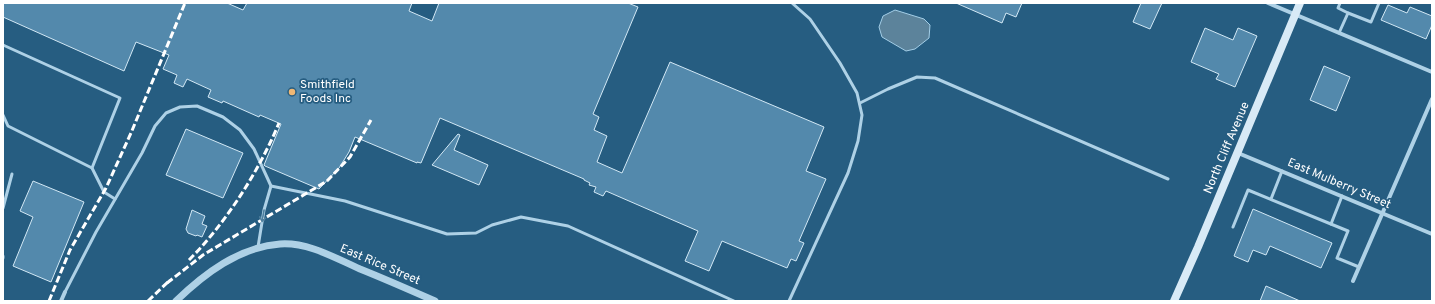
<svg xmlns="http://www.w3.org/2000/svg" width="1435" height="304" font-family="Overpass,sans-serif">
<rect width="100%" height="100%" fill="#265d81"/>
<!-- water -->
<path fill="#5c839b" stroke="#a3cee7" d="M895,10l29,9 6,6 -1,13 -14,11 -9,2 -24,-14 -3,-10 4,-11z"/>
<!-- building -->
<g fill="#5389ac" stroke="#d2e8f5">
<path d="M3,3h224l16,7 4,-7h165l-3,8 23,10 7,-18h189l10,4 -45,107 6,3 -5,13 13,6 -10,26 25,11 48,-111 154,65 -18,44 20,8 -27,62 5,2 -8,18 -5,-2 -4,9 -65,-27 -13,30 -24,-10 13,-30 -92,-40 -3,5 -9,-4 2,-5 -7,-2 1,-2 -6,-3v-1l-144,-61 -19,45 -4,-1v1l-62,-26 -6,15 -10,16 -20,21 -54,-23 -1,-1 17,-41 -21,-9 -1,2 -36,-16 -1,2 -14,-6 3,-7 -24,-11 -4,8 -9,-4 3,-8 -14,-6 6,-14 -33,-13 -12,29 -121,-54z"/>
<path d="M956,3h66l-6,14 -10,-4 -4,10z"/>
<path d="M1141,3h21l-12,26 -17,-7z"/>
<path d="M1388,5l19,8 3,-6 22,9v9l-6,14 -45,-19z"/>
<path d="M1205,28l28,12 5,-12 19,8 -22,51 -19,-8 3,-5 -28,-12z"/>
<path d="M1324,66l26,11 -14,34 -26,-11z"/>
<path d="M186,129l57,24 -20,45 -57,-23z"/>
<path d="M458,134l2,1 -6,15 34,15 -9,20 -47,-20z"/>
<path d="M33,181l51,21 -33,80 -38,-16 20,-49 -13,-6z"/>
<path d="M1253,209l79,34 -11,25 -51,-22 -4,9 -13,-5 -5,12 -14,-6z"/>
<path d="M192,210l13,6 -3,8 5,2 -5,11 -5,-2 -1,1 -8,-3 -2,-4z"/>
<path d="M1266,286l34,15h-40z"/>
</g>
<g fill="none" stroke-linecap="round" stroke-linejoin="round">
<!-- service -->
<g stroke="#aed1e6" stroke-width="3">
<path d="M1340,3l-2,5 10,5"/>
<path d="M1339,33l9,-20 23,9 8,-19"/>
<path d="M3,45l117,53 -28,70 -84,-42 -5,-11"/>
<path d="M860,103l28,-14 29,-12 18,1 233,101"/>
<path d="M92,168l12,24 11,7"/>
<path d="M271,186l74,15 102,33 29,-1 16,-8 29,-8 47,9 166,75"/>
<path d="M1271,199l11,-28"/>
<path d="M3,208l9,-34"/>
<path d="M1331,224l11,-28"/>
<path d="M1233,227l15,-37 100,41 -11,27 22,9"/>
<path d="M3,256v2"/>
<path d="M65,292l31,-60 46,-79 13,-27 11,-13 14,-6 17,-1 26,11 17,13 14,19 17,37 -7,24 -6,37"/>
<path d="M789,301l59,-128 10,-32 4,-26 -5,-22 -17,-30 -30,-44 -18,-16"/>
</g>
<!-- minor -->
<g stroke="#aed1e6" stroke-width="4">
<path d="M1268,3l164,69"/>
<path d="M1238,153l194,81"/>
<path d="M1353,281l79,-182"/>
<path d="M61,301l4,-9"/>
</g>
<!-- tertiary -->
<path stroke="#aed1e6" stroke-width="7" d="M176,301c28,-27 63,-54 104,-57 28,-2 55,14 80,25 25,10 50,21 75,32"/>
<!-- secondary -->
<path stroke="#d8eaf6" stroke-width="8" d="M1174,301l24,-54 102,-244"/>
<!-- rail -->
<g stroke="#fff" stroke-width="3" stroke-dasharray="7 3" stroke-linecap="butt">
<path d="M189,260c37,-37 70,-89 90,-137"/>
<path d="M167,283l36,-28 124,-74 23,-24 21,-37"/>
<path d="M49,301l21,-51 36,-62 25,-55 54,-130"/>
<path d="M148,301l22,-21"/>
</g>
</g>
<!-- one-way arrows -->
<defs><path id="oneway-shaft" d="M-6 0H5M1.5-3L5.5 0L1.5 3" fill="none" stroke-width="1.6" stroke-linecap="round" stroke-linejoin="round"/></defs>
<use stroke="#4f809f" href="#oneway-shaft" transform="translate(263 216) rotate(100)"/>
<!-- markers -->
<circle fill="#efb774" stroke="#265d81" stroke-width="1.5" cx="292" cy="92" r="4"/>
<g text-anchor="middle" dominant-baseline="central" stroke-width="3.5" stroke-linejoin="round" paint-order="stroke">
<!-- poi labels -->
<g font-size="12" fill="#fff" stroke="#265d81" text-anchor="start">
<text x="300" y="85">Smithfield<tspan x="300" dy="14">Foods Inc</tspan></text>
</g>
<!-- street labels -->
<g font-size="12" fill="#fff" stroke="#265d81">
<text transform="translate(1227 148) rotate(-67)">North Cliff Avenue</text>
<text transform="translate(1339 184) rotate(23)">East Mulberry Street</text>
<text transform="translate(380 265) rotate(23)">East Rice Street</text>
</g>
</g>
<!-- border -->
<rect width="1435" height="304" fill="none" stroke="#ffffff" stroke-width="8"/>
</svg>
